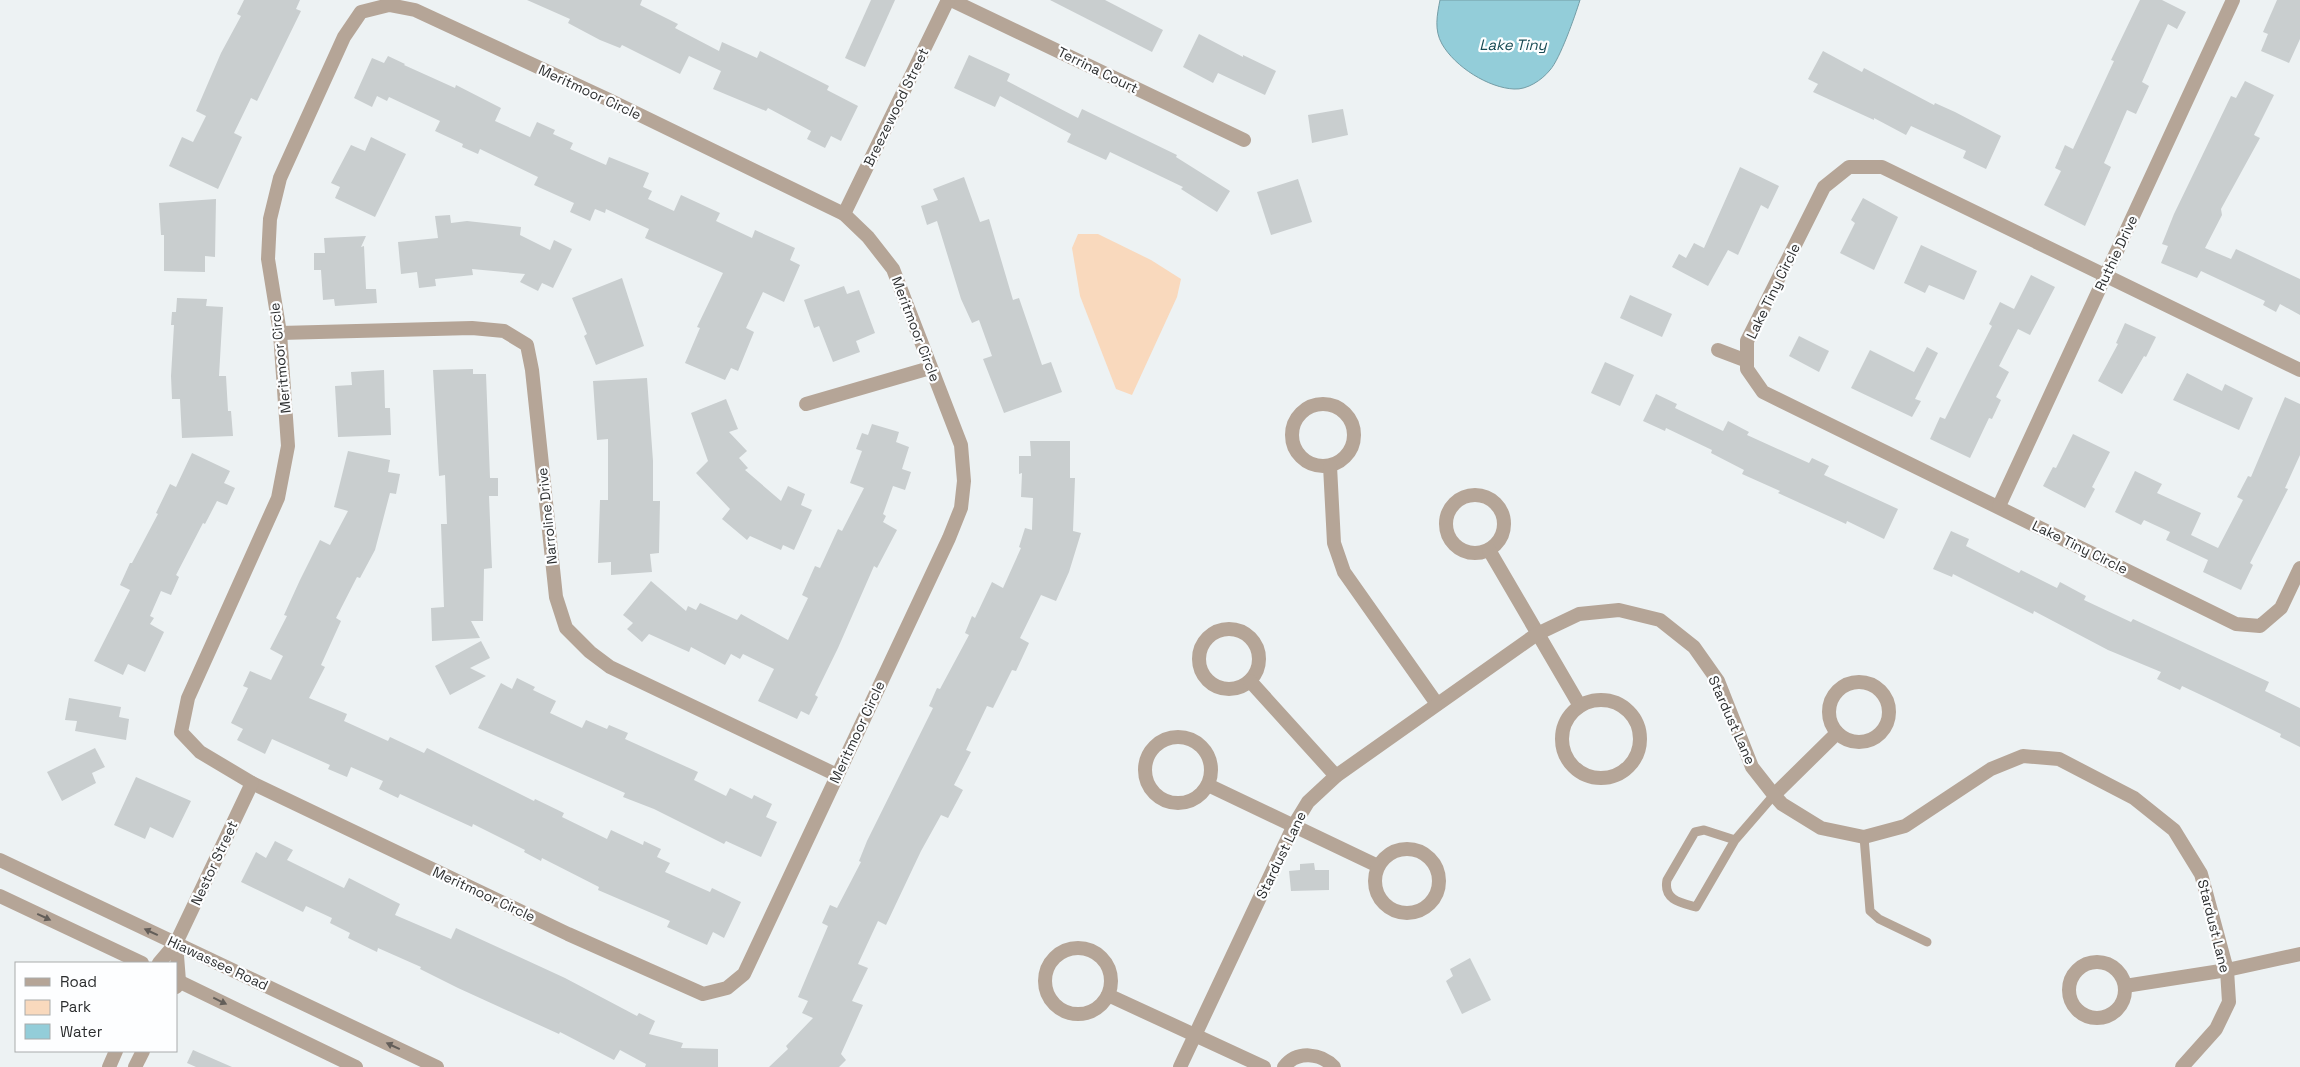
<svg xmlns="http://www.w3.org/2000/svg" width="2300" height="1067" font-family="'Space Grotesk',sans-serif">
<rect width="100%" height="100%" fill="#edf2f3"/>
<!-- green -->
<path fill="#f9d9bd" d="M1078,234h20l53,26 30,19 -4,18 -45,98 -16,-6 -36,-93 -8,-48z"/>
<!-- water -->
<path fill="#93cdd9" stroke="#749da6" d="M1440,0h140c-5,16 -20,59 -30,70 -8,10 -23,20 -36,19 -25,-1 -59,-22 -72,-45 -8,-14 -5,-29 -2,-44z"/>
<!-- building -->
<g fill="#c9cecf">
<path d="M244,0h56l-4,9 5,2 -44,90 -6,-3 -17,35 8,4 -24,52 -49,-23 13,-29 11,5 13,-26 -10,-5 25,-58 20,-37 -4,-2z"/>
<path d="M527,0h115l-2,5 38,19 -3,4 44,23 3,-9 35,16 3,-7 69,35 -2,4 31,16 -17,35 -10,-5 -6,12 -18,-9 4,-8 -43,-23 -2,3 -53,-22 8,-18 -32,-15 -9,18 -58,-29 -2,3 -20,-8 -32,-17 2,-4z"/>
<path d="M871,0h24l-30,67 -20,-9z"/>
<path d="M1050,0h55l58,30 -11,22z"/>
<path d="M2140,0h22l24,12 -9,17 -9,-5 -7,15 -19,43 7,4 -13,28 -9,-4 -23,53 7,4 -26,59 -41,-21 17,-34 -6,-3 10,-23 8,4 41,-88 -3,-1z"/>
<path d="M2277,0h23v39l-11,24 -28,-12 7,-17 -5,-2z"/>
<path d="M1199,34l44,23v-2l33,16 -11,24 -47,-22 -5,10 -30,-16z"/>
<path d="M1823,51l39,21 2,-4 70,37 1,-2 20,9 46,24 -15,33 -23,-11 3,-7 -55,-25 -5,9 -32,-17v2l-61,-28 5,-8 -10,-5z"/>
<path d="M969,55l41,19 -3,7 71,37 4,-9 95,46 -1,2 54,34 -13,21 -36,-23 2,-2 -73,-35 -4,8 -39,-18 4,-8 -71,-38 -5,11 -41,-19z"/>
<path d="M388,56l17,8 -1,1 51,23 1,-3 45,23 -6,13 35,16 7,-15 18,8 -2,4 20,9 -3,6 36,16 3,-8 40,16 -6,14 9,4 -4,8 26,12 7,-16 39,18 -4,8 36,17 3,-8 40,18 -5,12 10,5 -16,37 -21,-10 -17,36 8,4 -16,39 -7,-3 -6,12 -40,-17 15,-35 -3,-1 26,-54 -78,-35 4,-9 -43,-20 -1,4 -10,-4 -5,12 -20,-9 4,-9 -40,-18 4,-8 -58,-28 -2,5 -16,-7 1,-3 -28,-13 5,-10 -51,-24 -2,4 -10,-5 -5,11 -18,-9 18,-40 12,5z"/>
<path d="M2245,81l29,14 -20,40 6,3 -39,71 1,6 -17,33 26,11 5,-10 64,30v36l-20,-11 -4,8 -13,-7 2,-4 -64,-30 -4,7 -36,-15 7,-17 -6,-2 12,-30 57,-118 5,2z"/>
<path d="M1343,109l5,26 -36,8 -4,-28z"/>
<path d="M371,137l35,17 -31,63 -40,-19 5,-11 -9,-4 20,-38 14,6z"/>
<path d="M1740,167l39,19 -11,23 -7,-4 -23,50 -10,-5 -20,36 -36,-19 7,-13 7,4 8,-15 10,5z"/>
<path d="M964,177l16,45 9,-3 24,81 6,-2 23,67 9,-3 11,30 -58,21 -21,-54 9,-3 -13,-36 -7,3 -11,-24 -24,-78 -10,4 -6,-19 17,-6 -5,-11z"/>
<path d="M1298,179l14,43 -41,13 -14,-43z"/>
<path d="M1863,198l35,19 -24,53 -34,-17 15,-30 -4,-3z"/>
<path d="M216,199l-1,58 -10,-1v16l-41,-1v-36h-3l-2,-32z"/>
<path d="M450,215l1,8 16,-2 54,6 -1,8 30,15 4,-10 18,9 -19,39 -11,-5 -4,8 -18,-9 5,-8 -53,-5 1,6 -38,4 1,7 -17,2 -2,-16 -16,2 -3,-32 40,-4 -3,-22z"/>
<path d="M366,236l-5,11 3,-1 2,43h10l1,14 -42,3 -1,-7 -11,1 -2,-30h-7v-17h11l-1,-15z"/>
<path d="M1921,245l56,26 -13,29 -35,-15 -4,8 -21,-10z"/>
<path d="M2031,275l24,12 -25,48 -12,-6 -19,37 10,6 -13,25 5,3 -9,19 -3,-1 -19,40 -40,-19 10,-22 5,2 25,-50 22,-43 -3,-2 11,-22 14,7z"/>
<path d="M622,278l22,68 -48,19 -12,-29 3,-2 -15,-36z"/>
<path d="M844,286l3,8 12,-4 16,43 -19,8 4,11 -27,10 -14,-36 -5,2 -10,-28z"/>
<path d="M1630,295l42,19 -10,23 -42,-19z"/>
<path d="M177,298l30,1 -1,7 17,1 -4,69h7l2,35h3l2,25 -51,2 -2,-39h-8l-1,-23 3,-51h-3l1,-13h4z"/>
<path d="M2125,323l31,14 -10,20 -2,-1 -22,38 -24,-13 20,-37 -2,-1z"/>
<path d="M1799,336l30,15 -10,21 -30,-16z"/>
<path d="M1927,347l11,6 -23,46 6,2 -9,16 -61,-29 19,-38 44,22z"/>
<path d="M1605,362l29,13 -14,31 -29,-13z"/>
<path d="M473,369v5h13l4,104h8v18h-9l3,72 -8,1 -1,52h-12l9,17 -48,3 -1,-33 13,-1 -3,-83h6l-2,-49 -6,1 -6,-106z"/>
<path d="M384,370l1,38h5l1,27 -53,2 -3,-51 17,-1 -1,-13z"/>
<path d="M2187,373l35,18 3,-7 28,14 -14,32 -66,-30z"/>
<path d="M647,378l6,83v40h7l-1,52 -9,1 2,18 -41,3v-13l-13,1 2,-63h8v-61l-11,1 -4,-59z"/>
<path d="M1656,394l21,10 -2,4 48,23 5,-10 21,11 -2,3 62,28 3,-5 17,8 -5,9 74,34 -14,30 -37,-18 -1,3 -68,-31 2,-2 -38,-17 2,-4 -33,-17 1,-3 -46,-22 -1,3 -22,-10z"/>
<path d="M2285,397l15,7v51l-15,33 3,1 -38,74 3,2 -12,25 -38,-18 5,-12 -42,-20 4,-8 -26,-12 -3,5 -26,-13 20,-41 27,13 -5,9 44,20 -10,22 27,13 25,-48 -6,-3 11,-21 3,1z"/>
<path d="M726,399l12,30 -9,3 18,19 -8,7 9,10 -3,2 36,31 7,-15 17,8 -4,11 11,5 -18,40 -11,-5 -2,5 -31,-14 -3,4 -25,-21 8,-10 -34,-36 12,-12 -17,-48z"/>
<path d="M872,424l27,8 -3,10 13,5 -7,22 9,3 -6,18 -12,-4 -10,28 3,2 -3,6 14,8 -20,38 -3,-2 -36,82 -23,47 3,2 -9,18 -8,-4 -4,8 -39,-18 16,-32 -31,-15 -3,5 -9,-5 -6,11 -34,-18 -2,5 -40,-18 -7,8 -15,-13 6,-6 -10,-8 28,-34 35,30 2,-5 8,4 4,-7 37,17 4,-6 47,26 20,-42 -6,-3 13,-29 5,2 18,-39 4,2 22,-43 -14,-5 12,-32 -6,-2 6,-16 6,2z"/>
<path d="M2073,434l37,18 -18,35 3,2 -10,19 -42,-22 10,-19 3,1z"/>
<path d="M1030,441h40v37h5l-2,53 8,2 -12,39 -13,29 -15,-6 -21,43 9,5 -13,28 -4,-1 -19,38 -6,-2 -21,44 5,2 -17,33 9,5 -15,28 -7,-3 -20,36 -35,74 -8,-4 -20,43 10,4 -16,33 11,4 -22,49 5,6 -7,7h-70l19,-18 -2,-3 27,-28 -11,-5 6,-12 -10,-4 30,-71 -6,-3 8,-18 7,3 24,-46 -2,-1 8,-20 66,-133 -4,-2 8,-18 3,1 29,-54 -4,-2 7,-17 3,2 17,-36 11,6 18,-40 -2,-1 6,-19 7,2 1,-32 -12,-1 1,-24 -3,1v-18h12z"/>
<path d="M348,451l42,9 -2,12 12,2 -4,20 -6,-1 -15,57 -15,28 -3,-1 -21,41 5,3 -20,44 4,2 -16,31 38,16 -3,7 44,20 2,-4 34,16 3,-5 107,53 1,-2 29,14 -2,4 45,22 4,-9 32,15 1,-4 17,8 -4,8 13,6 -5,9 45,20 2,-4 29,14 -17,36 -11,-6 -6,13 -40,-18 3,-6 -72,-31 1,-3 -57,-29 -1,3 -17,-9 1,-2 -52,-26 -1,3 -72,-33 -2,4 -19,-9 4,-8 -32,-14 -4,10 -19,-8 2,-4 -58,-26 -7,15 -28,-14 6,-11 -12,-6 17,-35 -5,-2 7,-15 21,9 12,-24 -13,-7 17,-33 -3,-1 16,-35 20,-40 10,5 18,-34 -14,-4z"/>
<path d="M192,453l38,18 -6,12 11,5 -8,17 -10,-4 -12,23 -2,-1 -27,52 3,2 -8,18 -10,-4 -11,25 4,2 -4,6 14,8 -19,40 -17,-8 -5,11 -29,-14 36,-71 -10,-5 10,-22h2l26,-49 -2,-1 14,-29 6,3z"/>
<path d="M1951,531l18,8 -3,7 53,27 2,-3 36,18 3,-6 26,14 -2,4 47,22 2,-3 136,63 -4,9 35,17v39l-20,-10 1,-3 -65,-32 -34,-16 -2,4 -23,-11 4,-7 -53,-22 -74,-39 -1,3 -80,-40 -1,3 -19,-8z"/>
<path d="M481,641l9,17 -20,10 16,8 -36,19 -15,-29z"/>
<path d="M517,678l18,9 -2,3 23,11 -6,12 32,15 4,-8 21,9 2,-4 19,8 -3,6 73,33 -4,8 32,16 4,-8 22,11 2,-4 18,9 -6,13 11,5 -16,35 -35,-16 -2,3 -70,-35 -31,-12 2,-4 -147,-65 23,-45 11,6z"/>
<path d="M69,698l52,9 -2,10 10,2 -3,21 -51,-9 2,-10 -12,-1z"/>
<path d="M95,748l10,19 -13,6 4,10 -34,18 -15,-29z"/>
<path d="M136,777l55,24 -18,37 -23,-11 -5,12 -31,-14z"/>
<path d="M275,841l18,9 -6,10 57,28 5,-10 51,26 -5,11 56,24 5,-11 109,50 72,38 2,-3 16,8 -6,13 34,9 -2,5 37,1v18h-73l1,-3 -26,-14 -6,10 -54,-28 -1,2 -101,-46 -38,-19 1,-2 -43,-19 -1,4 -29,-14 2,-5 -20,-10 2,-5 -26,-12 -3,6 -62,-30 15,-30 10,6z"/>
<path d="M1314,863l1,7h14v20l-38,1 -2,-20 11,-1v-6z"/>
<path d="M1470,958l21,42 -29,14 -16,-33 7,-5 -3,-7z"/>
<path d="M193,1050l39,17h-36l-9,-4z"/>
</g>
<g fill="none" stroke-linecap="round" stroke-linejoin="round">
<!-- service -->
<g stroke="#b5a597" stroke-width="9">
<path d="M1864,837l6,74 9,8 48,23"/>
<path d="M1735,840l-31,-10 -9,2 -28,48c-4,20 14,23 29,27l39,-67 39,-45"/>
</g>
<!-- minor -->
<g stroke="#b5a597" stroke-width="14">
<path d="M951,0l293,140"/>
<path d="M389,5l26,5 192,89 237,115 24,23 25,32 68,176 3,36 -3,27 -12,30 -205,436 -17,14 -24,6 -135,-60 -316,-151 -52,-31 -19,-20 7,-34 90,-200 10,-52 -8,-113 -12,-74 2,-40 10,-41 64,-141 17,-25z"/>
<path d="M844,214l104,-214"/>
<path d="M280,333l192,-5 32,3 23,14 5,25 24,227 10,31 24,24 20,15 227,108"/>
<path d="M1718,350l29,11"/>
<path d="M2300,370l-418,-203h-33l-25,20 -77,154v28l16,23 473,232 24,2 21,-18 19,-40"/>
<path d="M806,404l124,-36"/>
<circle cx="1323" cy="435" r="31"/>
<path d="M1330,466l4,77 10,29 93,132"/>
<circle cx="1475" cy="524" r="29"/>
<path d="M1999,506l234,-506"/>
<path d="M1489,550l91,156"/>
<circle cx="1229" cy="659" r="30"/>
<path d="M1250,681l86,95"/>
<circle cx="1859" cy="712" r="30"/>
<circle cx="1601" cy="739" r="39"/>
<circle cx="1178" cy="770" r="33"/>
<path d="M1208,785l170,81"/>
<path d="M1774,795l63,-62"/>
<circle cx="1407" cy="881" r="32"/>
<path d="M176,943l3,38 -3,6"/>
<circle cx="1078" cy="981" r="33"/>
<circle cx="2097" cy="990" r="28"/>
<path d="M159,963l17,-20 76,-160"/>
<path d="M2125,986l102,-16 73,-16"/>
<path d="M1108,995l156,72"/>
<path d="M109,1067l7,-16"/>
<path d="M135,1067l8,-16"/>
<path d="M1180,1067l114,-242 14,-23 28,-26 201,-142 42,-20 40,-4 41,10 34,27 24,34 34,86 22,28 8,9 39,24 43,9 41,-11 86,-57 32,-13 36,3 75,39 40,32 27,44 26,96 2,32 -13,27 -34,38"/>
<path d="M1284,1067c13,-17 37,-14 50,0"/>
</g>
<!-- tertiary -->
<g stroke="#b5a597" stroke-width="14">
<path d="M0,860l437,207"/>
<path d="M0,896l142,67"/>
<path d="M176,980l180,87"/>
</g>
</g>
<!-- one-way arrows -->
<defs><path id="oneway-solid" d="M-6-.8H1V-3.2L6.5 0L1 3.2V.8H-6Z" transform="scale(1.25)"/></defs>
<g fill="#635e59">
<use href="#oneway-solid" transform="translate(44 917) rotate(25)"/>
<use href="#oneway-solid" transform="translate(151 932) rotate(-155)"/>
<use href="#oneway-solid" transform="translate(220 1001) rotate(26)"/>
<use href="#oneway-solid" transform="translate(393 1046) rotate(-155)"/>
</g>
<g text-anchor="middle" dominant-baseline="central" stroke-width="4.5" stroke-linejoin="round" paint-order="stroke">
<!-- street labels -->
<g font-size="14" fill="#2c2e2f" stroke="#fdfeff">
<text transform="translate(1098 70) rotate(26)">Terrina Court</text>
<text transform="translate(590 92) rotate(25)">Meritmoor Circle</text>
<text transform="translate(896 107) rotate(-64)">Breezewood Street</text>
<text transform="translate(2116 253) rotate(-65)">Ruthie Drive</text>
<text transform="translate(1773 291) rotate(-64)">Lake Tiny Circle</text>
<text transform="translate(916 329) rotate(69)">Meritmoor Circle</text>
<text transform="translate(280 358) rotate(-96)">Meritmoor Circle</text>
<text transform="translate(547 516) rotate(-96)">Narroline Drive</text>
<text transform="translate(2080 547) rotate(26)">Lake Tiny Circle</text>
<text transform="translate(1732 720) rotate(66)">Stardust Lane</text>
<text transform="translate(857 732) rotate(-65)">Meritmoor Circle</text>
<text transform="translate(1281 855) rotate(-64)">Stardust Lane</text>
<text transform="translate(214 863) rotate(-65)">Nestor Street</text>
<text transform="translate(484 894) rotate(25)">Meritmoor Circle</text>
<text transform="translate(2214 926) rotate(76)">Stardust Lane</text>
<text transform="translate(218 963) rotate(25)">Hiawassee Road</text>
</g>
<!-- water labels -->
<g font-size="15" font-style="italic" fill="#184b54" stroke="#fdfeff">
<text x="1513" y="44">Lake Tiny</text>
</g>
</g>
<!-- legend -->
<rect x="15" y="962" width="162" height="90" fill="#fdfeff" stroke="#a9abac"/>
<rect x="25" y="978" width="25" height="8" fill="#b5a597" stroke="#a9abac"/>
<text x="60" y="987" font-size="15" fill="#2c2e2f">Road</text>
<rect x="25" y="1000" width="25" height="15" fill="#f9d9bd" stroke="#a9abac"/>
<text x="60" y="1012" font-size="15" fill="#2c2e2f">Park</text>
<rect x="25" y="1024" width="25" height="15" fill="#93cdd9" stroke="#a9abac"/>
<text x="60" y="1037" font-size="15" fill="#2c2e2f">Water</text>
</svg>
